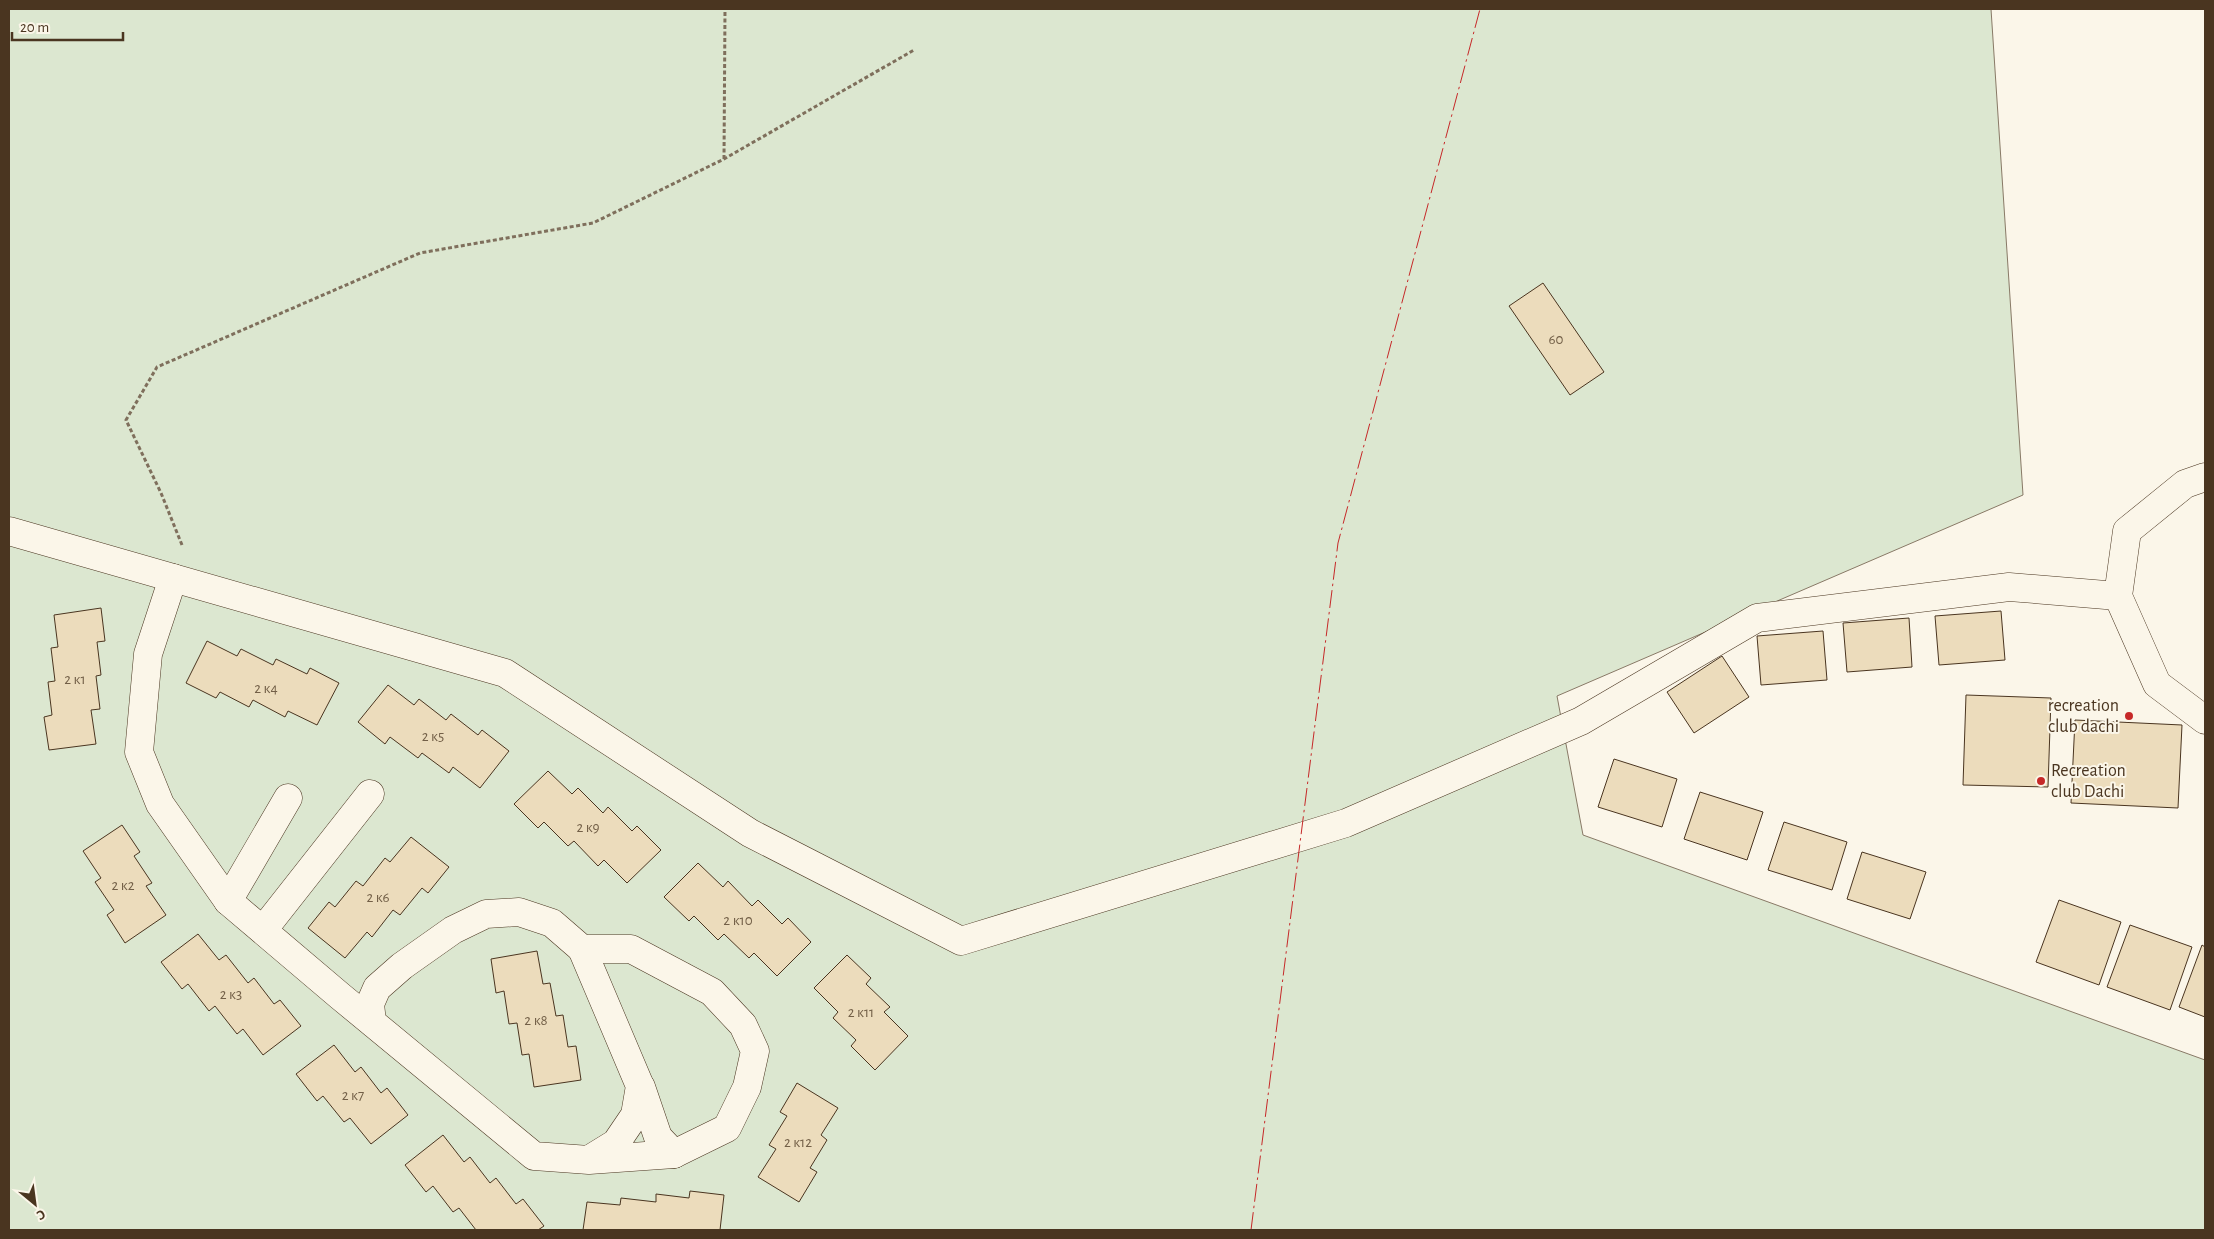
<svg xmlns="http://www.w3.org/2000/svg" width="2214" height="1239" font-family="'Alegreya Sans',sans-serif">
<rect width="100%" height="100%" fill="#fbf6e9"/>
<!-- green -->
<path fill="#dce7d0" stroke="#887966" d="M9,9h1982l32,486 -466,201 26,139 622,225v170h-2196z"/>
<!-- building -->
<g fill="#ecdcbc" stroke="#4a3520">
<path d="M1543,283l61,89 -34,23 -61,-89z"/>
<path d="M101,608l4,33 -8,1 4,33 -5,1 4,33 -9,1 5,34 -47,6 -5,-33 8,-2 -4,-33 7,-1 -4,-33 7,-1 -4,-32z"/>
<path d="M2001,611l4,49 -66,5 -4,-49z"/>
<path d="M1909,618l3,49 -65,5 -4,-49z"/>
<path d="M1823,631l4,49 -66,5 -4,-49z"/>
<path d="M207,641l30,15 4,-7 32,16 3,-6 31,15 3,-6 29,15 -22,42 -29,-14 -3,6 -32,-17 -4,7 -29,-15 -4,6 -30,-15z"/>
<path d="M1722,656l27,41 -55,36 -27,-41z"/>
<path d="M388,685l26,20 5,-6 27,21 5,-6 27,21 4,-5 27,21 -29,37 -27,-21 -4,6 -27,-20 -4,5 -28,-21 -5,7 -27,-22z"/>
<path d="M1966,695l85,3 -3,89 -85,-2z"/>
<path d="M2075,720l107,5 -4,83 -107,-5z"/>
<path d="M1614,759l63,20 -15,48 -64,-20z"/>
<path d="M548,771l24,23 6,-6 25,25 5,-6 24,24 5,-5 24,24 -34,33 -23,-23 -6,6 -24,-25 -6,5 -24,-24 -6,6 -24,-24z"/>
<path d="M1700,792l63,20 -16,48 -63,-21z"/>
<path d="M1784,822l63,20 -15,48 -64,-20z"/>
<path d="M122,825l18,27 -6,4 18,27 -6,3 20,29 -41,28 -18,-28 7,-5 -19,-28 6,-4 -18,-27z"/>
<path d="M411,837l38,30 -21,26 -6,-5 -22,27 -7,-5 -21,27 -5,-5 -22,26 -37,-30 21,-26 6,5 21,-26 7,5 22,-28 5,4z"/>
<path d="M1862,852l64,20 -16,47 -63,-20z"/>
<path d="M698,863l25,24 5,-6 24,25 6,-6 24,24 6,-6 23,24 -34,34 -23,-23 -5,5 -25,-24 -6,6 -24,-24 -5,5 -25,-24z"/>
<path d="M2059,900l62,22 -22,63 -63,-23z"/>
<path d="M2130,925l62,22 -22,63 -63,-23z"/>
<path d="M198,934l21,26 7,-5 22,28 6,-5 20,26 6,-4 21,26 -38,29 -20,-26 -6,5 -22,-28 -6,5 -21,-27 -6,5 -21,-27z"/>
<path d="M2202,945l3,2v70l-26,-10z"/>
<path d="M537,951l6,33 7,-1 6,33 7,-1 5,32 8,-1 5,34 -47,7 -5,-33 -7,1 -5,-32 -8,1 -5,-33 -8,2 -5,-34z"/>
<path d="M847,955l24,23 -5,6 24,23 -6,5 24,24 -33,34 -24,-24 5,-6 -23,-22 5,-6 -24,-24z"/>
<path d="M334,1045l21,27 6,-5 20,26 6,-5 21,27 -37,29 -21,-26 -6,4 -21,-26 -6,5 -21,-27z"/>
<path d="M797,1083l41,25 -17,27 6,5 -17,28 7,4 -18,30 -41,-25 18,-28 -7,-4 18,-29 -7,-4z"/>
<path d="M443,1135l21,27 6,-5 20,26 6,-5 20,26 7,-5 21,27 -6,4h-62l-17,-22 -6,4 -20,-26 -7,6 -21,-27z"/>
<path d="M690,1191l34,4 -4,35h-137l4,-28 33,3 1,-7 35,4v-8l33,4z"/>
</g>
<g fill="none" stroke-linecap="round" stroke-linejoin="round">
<defs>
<g id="minor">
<path d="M2205,477l-20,7 -58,47 -9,65 39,88 48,36"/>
<path d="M9,531l496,142 245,160 211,108 385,-118 235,-102 176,-103 252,-31 109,9"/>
<path d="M173,578l-25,76 -9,98 21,52 68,97 112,95 194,160 55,4 85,-6 53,-26 20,-41 8,-36 -12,-26 -31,-33 -81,-43h-49l-30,-26 -33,-11 -33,2 -33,16 -51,36 -25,22 -7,16 2,18"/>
<path d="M228,901l60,-103"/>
<path d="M263,930l107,-136"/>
<path d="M582,949l58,137 -5,29 -19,28 -26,16"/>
<path d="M641,1087l17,50 16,17"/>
</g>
</defs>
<!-- minor casing -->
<use href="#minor" stroke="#4a3520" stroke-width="29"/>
<!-- path -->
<g stroke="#7f6f5c" stroke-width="3" stroke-dasharray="4 2.5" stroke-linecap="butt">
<path d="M724,159l1,-150"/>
<path d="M182,545l-21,-52 -35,-73 31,-53 263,-114 173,-30 131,-64 190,-109"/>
</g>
<!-- minor -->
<use href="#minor" stroke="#fbf6e9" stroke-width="28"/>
<!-- power -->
<path stroke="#c62828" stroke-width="1" stroke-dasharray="18 4 2.5 4" stroke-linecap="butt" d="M1251,1230l87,-687 142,-534"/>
</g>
<!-- markers -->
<g fill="#c62828" stroke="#fbf6e9" stroke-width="2">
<circle cx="2129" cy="716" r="5"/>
<circle cx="2041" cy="781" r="5"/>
</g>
<g text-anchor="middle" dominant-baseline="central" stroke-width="4" stroke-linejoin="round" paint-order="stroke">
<!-- number labels -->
<g font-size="15" fill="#725f47">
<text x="1556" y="339">60</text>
<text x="75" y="679">2 к1</text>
<text x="266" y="688">2 к4</text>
<text x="433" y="736">2 к5</text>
<text x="588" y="827">2 к9</text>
<text x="123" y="885">2 к2</text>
<text x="378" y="897">2 к6</text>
<text x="738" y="920">2 к10</text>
<text x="231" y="994">2 к3</text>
<text x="861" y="1012">2 к11</text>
<text x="536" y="1020">2 к8</text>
<text x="353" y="1095">2 к7</text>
<text x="798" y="1142">2 к12</text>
</g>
<!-- poi labels -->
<g font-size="18" fill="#4a3520" stroke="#fbf6e9" text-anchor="end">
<text x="2119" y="706">recreation<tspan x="2119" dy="21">club dachi</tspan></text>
<text x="2051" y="771" text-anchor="start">Recreation<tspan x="2051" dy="21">club Dachi</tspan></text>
</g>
</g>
<!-- border -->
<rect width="2214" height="1239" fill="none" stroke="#4a3520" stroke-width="20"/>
<!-- north arrow -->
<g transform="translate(35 1204) rotate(151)" stroke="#fbf6e9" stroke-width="4" paint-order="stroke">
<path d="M0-4L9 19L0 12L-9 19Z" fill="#4a3520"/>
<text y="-8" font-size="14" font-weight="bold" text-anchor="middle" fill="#4a3520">С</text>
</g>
<!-- scale -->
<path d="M12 32v8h111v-8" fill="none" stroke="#4a3520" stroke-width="2.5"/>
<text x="20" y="32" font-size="15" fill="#4a3520" stroke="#fbf6e9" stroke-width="4" paint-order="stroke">20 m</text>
</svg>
